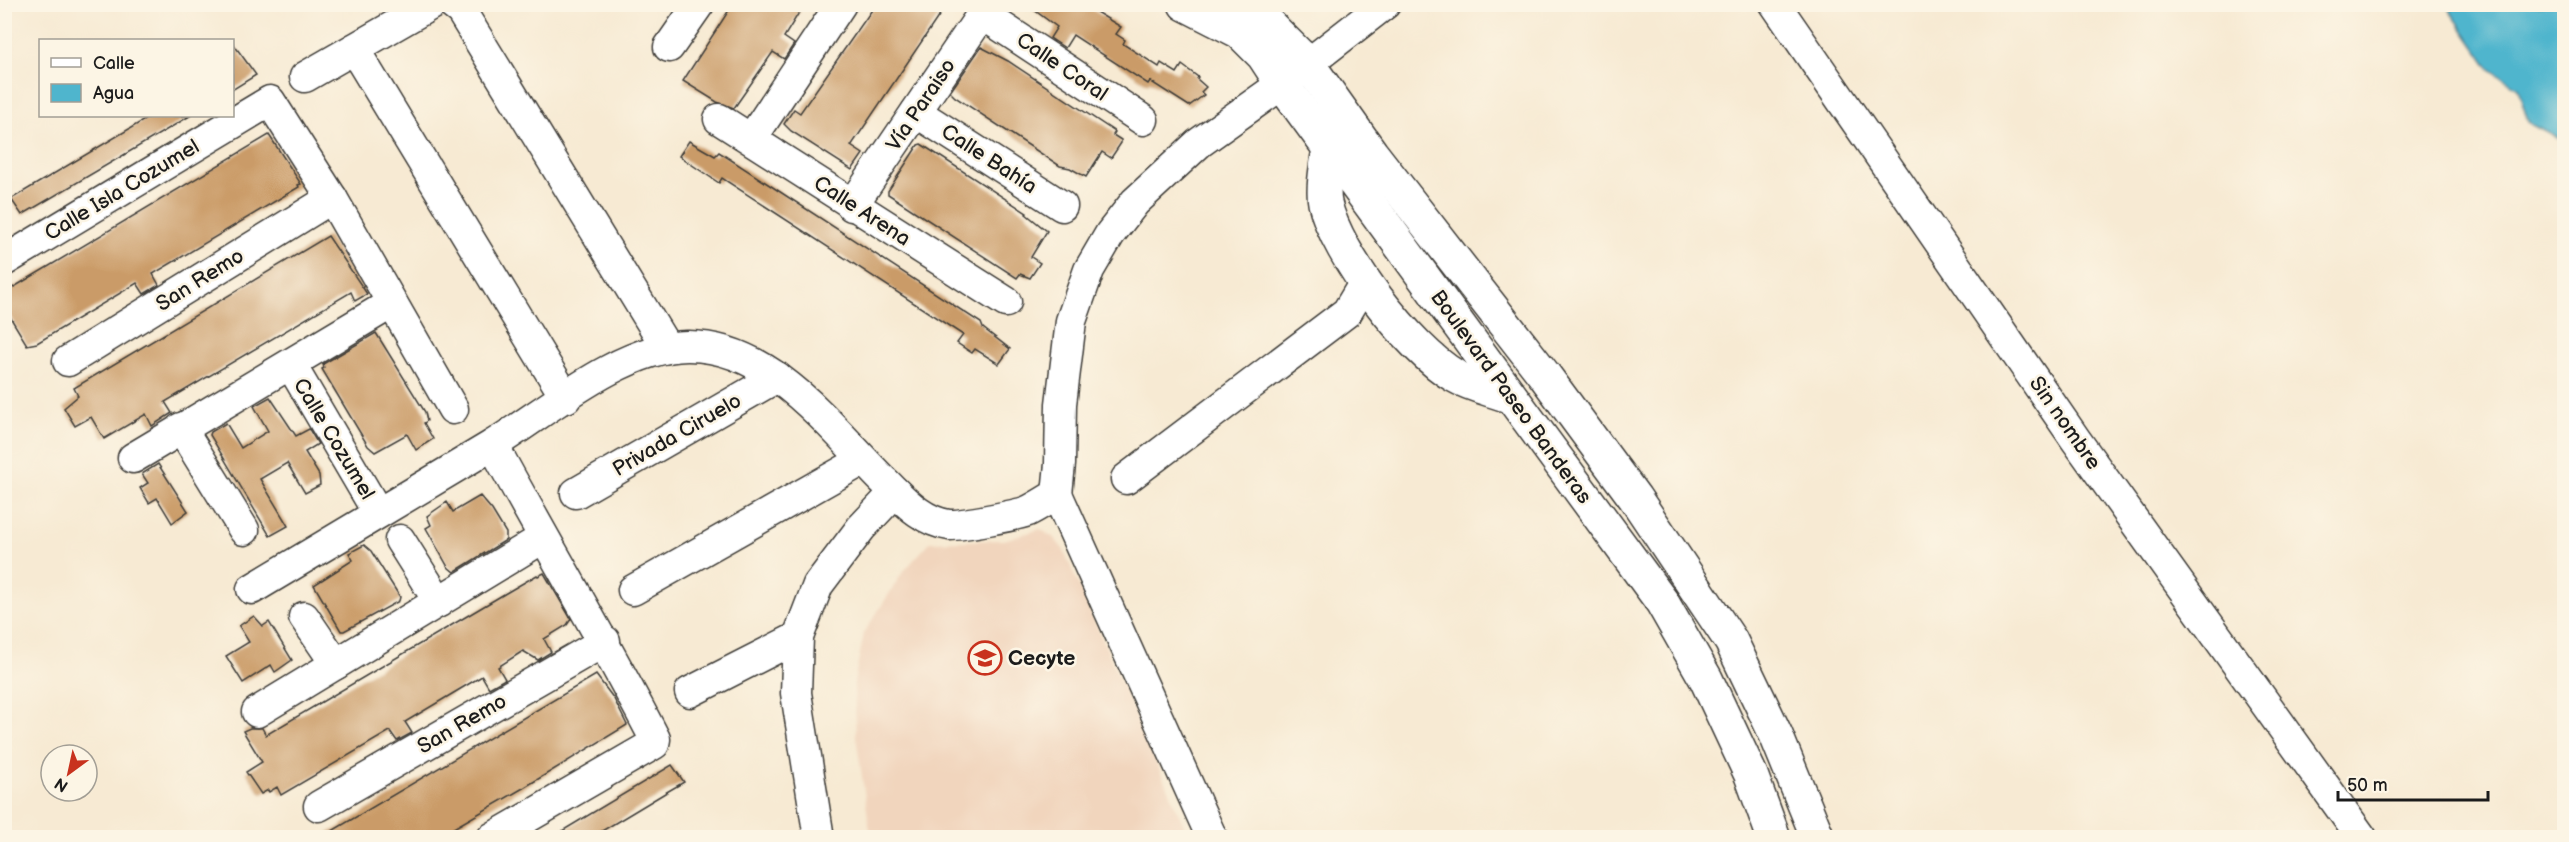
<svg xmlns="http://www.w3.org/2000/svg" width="2569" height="842" font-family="'Balsamiq Sans',sans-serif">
<rect width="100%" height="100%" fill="#fcf5e5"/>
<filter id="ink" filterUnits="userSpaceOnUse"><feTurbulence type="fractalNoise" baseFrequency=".0167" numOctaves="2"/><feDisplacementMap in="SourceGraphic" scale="12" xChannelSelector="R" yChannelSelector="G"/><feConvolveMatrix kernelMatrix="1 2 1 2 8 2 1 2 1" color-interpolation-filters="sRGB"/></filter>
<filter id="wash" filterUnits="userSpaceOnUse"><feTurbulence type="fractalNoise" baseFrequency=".008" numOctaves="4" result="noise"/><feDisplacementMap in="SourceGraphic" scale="24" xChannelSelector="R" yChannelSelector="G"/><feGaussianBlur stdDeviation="1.35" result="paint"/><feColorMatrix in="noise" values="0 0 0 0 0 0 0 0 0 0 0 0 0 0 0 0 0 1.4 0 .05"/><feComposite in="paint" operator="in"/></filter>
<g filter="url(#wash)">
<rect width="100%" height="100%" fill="#f7ead3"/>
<!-- built -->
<path fill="#f1d5bd" d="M1040,529l14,9 9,11 126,288h-318l-15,-101 -2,-53 10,-50 39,-61 27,-30 74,-2z"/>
<!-- water -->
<path fill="#4fb5cd" stroke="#366874" stroke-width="1.5" d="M2446,5h118v136l-36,-19 -10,-34 -28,-19z"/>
<g id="blocks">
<!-- building -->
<g fill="#ca9b67">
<path d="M733,4h57l10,7 -16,26 10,7 -10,15 -11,-7 -39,56 -17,-6 -34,-21z"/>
<path d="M876,4h71l-96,142 12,8 -11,16 -61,-39 -7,-7 10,-15 6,4z"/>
<path d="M1026,4h57l38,23 -5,7 9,6 -2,4 36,23 2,-4 16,10 5,-8 16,12 -1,2 9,8 -5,5 3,3 -15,11 -39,-25 -2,3 -75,-49 -8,13 -15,-10 7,-11z"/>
<path d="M232,42l24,33 -24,15z"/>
<path d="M981,47l27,14 107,71 -2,3 8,5v3l-10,15 -9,-6 -16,25 -16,-9 -10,-2 -105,-69 -5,-5z"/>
<path d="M151,116h39l-168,99 -11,-16z"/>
<path d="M269,135l32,49 -3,1 1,2 -146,87 6,11 -15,9 -7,-11 -100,60 -10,2 -23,-38v-14z"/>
<path d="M689,141l26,15 4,-4 262,171 2,5 27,21 -11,15 -24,-15 -3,4 -15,-10 6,-8 -241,-157 -3,5 -40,-27z"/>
<path d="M921,144l106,69 -1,1 21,17 -16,26 9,6 -10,15 -10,-4 -3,4 -129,-84v-3l30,-46z"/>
<path d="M328,236l39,58 -12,7 -4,-9 -186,110 7,11 -20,13 -6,-12 -42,25 -13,-22 -16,9 -11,-18 14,-12 -4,-8z"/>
<path d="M376,333l49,79 2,9 -3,2 9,16 -17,11 -9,-16 -32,18 -7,-6 -46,-77 2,-1 -1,-4z"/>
<path d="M270,397l26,39 13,-7 9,15 -13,8 14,23 1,10 -15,8 -18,-30 -27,16 28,47 -18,10 -60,-101 1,-3 15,-9 15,25 27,-17 -14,-25z"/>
<path d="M158,464l30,47 -16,12 -15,-25 -8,5 -9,-15 8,-5 -6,-9z"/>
<path d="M480,496l12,14 14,23v7l-52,32 -6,-5 -22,-39 5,-3 -4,-9 20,-14 6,10z"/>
<path d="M364,545l7,6 29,46 -1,4 -55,30h-3l-27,-46 39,-25 -4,-7z"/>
<path d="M544,573l27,46 -4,6 -23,14 7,13 -13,8 -15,-9 -25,16 7,12 -16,9 -7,-12 -15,9 -62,37 7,11 -15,8 -7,-10 -109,64 -4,-8 -8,5 -1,-2 -7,4 -15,-22 16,-10 -19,-31 7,-3h12l4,7 240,-142 31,-18 1,1z"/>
<path d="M254,616l9,10 6,-4 23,38 -17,12 -4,-7 -28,18 -17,-27 23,-14 -10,-16z"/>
<path d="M596,675l18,24 13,26 -102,62 -87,50h-116z"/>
<path d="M672,765l12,17 -19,11 -73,44h-40z"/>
</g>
</g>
</g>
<g filter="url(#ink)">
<use href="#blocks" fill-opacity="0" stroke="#3d3b37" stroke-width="1.5"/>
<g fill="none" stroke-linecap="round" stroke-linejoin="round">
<defs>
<g id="minor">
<path d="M452,4l9,7 206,337"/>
<path d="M1775,4l301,436 286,398"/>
<path d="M982,14l161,106"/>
<path d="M669,47l30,-43"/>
<path d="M354,49l212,349"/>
<path d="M305,77l127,-73"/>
<path d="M916,112l146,94"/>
<path d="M719,119l287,183"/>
<path d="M752,138l89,-134"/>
<path d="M852,206l137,-202"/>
<path d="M4,261l266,-160 62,97 121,211"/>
<path d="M68,361l264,-163"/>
<path d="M291,365l87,148"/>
<path d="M181,428l63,102"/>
<path d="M133,458l259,-155"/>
<path d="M1126,479l221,-167 18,-30"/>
<path d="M576,493l201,-116"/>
<path d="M1057,494l155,344"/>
<path d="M400,540l39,62"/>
<path d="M252,589c79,-48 160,-95 239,-143 55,-34 130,-99 196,-100 84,-1 143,81 197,135 19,18 37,40 65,44 10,1 69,-10 79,-14 10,-5 19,-11 29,-17l3,-30 1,-60 10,-83 18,-51 21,-36 25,-32 64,-59 83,-59 103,-80"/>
<path d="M633,590l230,-130"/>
<path d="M304,617l32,47"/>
<path d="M690,692l108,-55"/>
<path d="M257,712l286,-174"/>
<path d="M319,806l286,-165"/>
<path d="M492,838l162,-94 1,-5c-51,-99 -109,-196 -162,-294"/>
<path d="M819,838l-23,-145 2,-56 20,-52 43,-57 34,-36"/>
</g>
<g id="major">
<path d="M1185,4l55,28 23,23 19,29 380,518 44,77 45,96 23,63"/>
<path d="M1238,4l29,19 41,41 64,90 173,222 90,122 96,143 45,94 42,103"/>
<path d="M1329,148c-2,14 -7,41 -4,55 11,51 85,147 130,173 17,10 39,14 56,21"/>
</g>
</defs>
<!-- minor casing -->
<use href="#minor" stroke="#3d3b37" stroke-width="33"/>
<!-- major casing -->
<use href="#major" stroke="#3d3b37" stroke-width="36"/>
<!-- minor -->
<use href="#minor" stroke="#fff" stroke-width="30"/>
<!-- major -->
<use href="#major" stroke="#fff" stroke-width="33"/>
</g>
</g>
<!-- icons -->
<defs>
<symbol id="school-ring" viewBox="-11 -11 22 22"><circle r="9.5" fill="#fcf5e5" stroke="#c8321e" stroke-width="1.5"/><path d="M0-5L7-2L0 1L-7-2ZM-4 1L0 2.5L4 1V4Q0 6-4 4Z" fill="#c8321e"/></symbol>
</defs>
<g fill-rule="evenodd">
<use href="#school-ring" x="966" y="639" width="38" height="38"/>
</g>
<g text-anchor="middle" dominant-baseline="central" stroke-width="5" stroke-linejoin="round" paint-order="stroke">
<!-- street labels -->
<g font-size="21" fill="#1c1c1c" stroke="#fcf5e5">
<text transform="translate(1062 67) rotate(34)">Calle Coral</text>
<text transform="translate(921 105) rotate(-56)">Vía Paraiso</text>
<text transform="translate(989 159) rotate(33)">Calle Bahía</text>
<text transform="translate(122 190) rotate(-31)">Calle Isla Cozumel</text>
<text transform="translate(862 211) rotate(33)">Calle Arena</text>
<text transform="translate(200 280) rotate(-32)">San Remo</text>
<text transform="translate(1511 397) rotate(54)">Boulevard Paseo Banderas</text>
<text transform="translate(2065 423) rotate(55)">Sin nombre</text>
<text transform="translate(677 435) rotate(-30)">Privada Ciruelo</text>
<text transform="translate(334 439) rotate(59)">Calle Cozumel</text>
<text transform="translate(462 724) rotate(-30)">San Remo</text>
</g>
<!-- poi labels -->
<g font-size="21" font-weight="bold" fill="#1c1c1c" stroke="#fcf5e5" text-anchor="start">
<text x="1008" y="658">Cecyte</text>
</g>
</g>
<!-- margin -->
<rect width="2569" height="842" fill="none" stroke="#fcf5e5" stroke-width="24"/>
<!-- legend -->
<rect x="39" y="39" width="195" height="78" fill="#fcf5e5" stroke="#a29e95" stroke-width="1.5"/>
<rect x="51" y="58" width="30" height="9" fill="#ffffff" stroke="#a29e95" stroke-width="1.5"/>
<text x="93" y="69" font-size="18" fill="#1c1c1c">Calle</text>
<rect x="51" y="84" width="30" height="18" fill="#4fb5cd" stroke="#a29e95" stroke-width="1.5"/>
<text x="93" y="99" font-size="18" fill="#1c1c1c">Agua</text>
<!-- north arrow -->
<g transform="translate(69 773) rotate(213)"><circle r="28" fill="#fcf5e5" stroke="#a29e95" stroke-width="1.5"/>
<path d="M0-4.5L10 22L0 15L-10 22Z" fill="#c8321e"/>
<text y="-9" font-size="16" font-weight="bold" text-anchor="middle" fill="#1c1c1c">N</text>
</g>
<!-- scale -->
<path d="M2338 791v9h150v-9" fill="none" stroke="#1c1c1c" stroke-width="3"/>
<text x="2347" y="791" font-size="18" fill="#1c1c1c" stroke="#fcf5e5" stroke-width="4.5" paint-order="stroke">50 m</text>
</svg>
